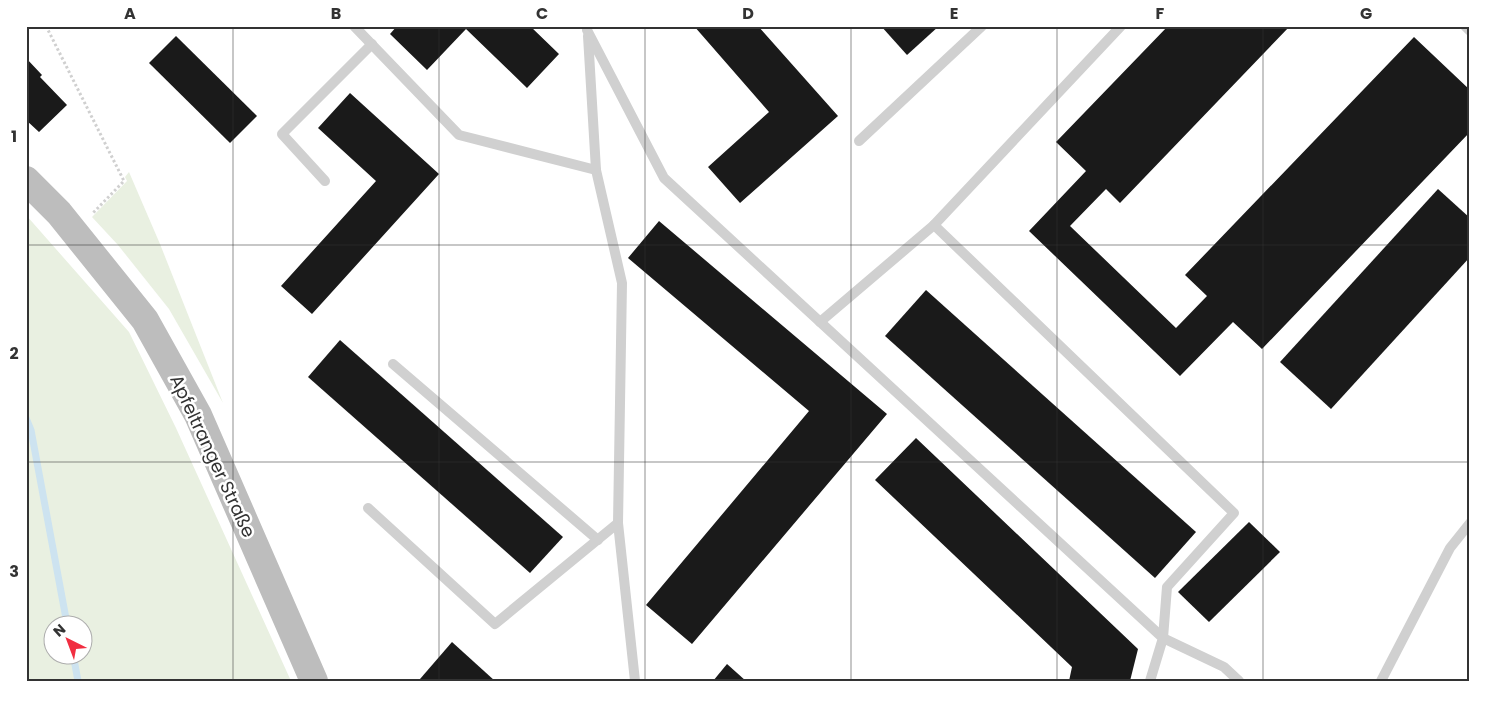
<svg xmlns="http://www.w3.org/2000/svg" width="1496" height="707" font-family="Poppins,sans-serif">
<rect width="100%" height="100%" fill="#fff"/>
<!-- green -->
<g fill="#e9f0e1" fill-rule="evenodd">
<path d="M129,172l31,72 63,159 -54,-94 -51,-64 -26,-28 35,-36 -2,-4z"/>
<path d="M26,215l103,117 47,96 115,253h-265zM52,624h30v30h-30z"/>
</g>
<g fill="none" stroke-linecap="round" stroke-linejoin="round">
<!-- stream -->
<g stroke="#cde3f0" stroke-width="7">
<path d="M26,418l5,12 36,194"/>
<path d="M73,654l5,27"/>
</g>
</g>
<!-- building -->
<g fill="#1a1a1a">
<path d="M397,26h133l29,28 -32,34 -61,-59 -39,41 -37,-36z"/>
<path d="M694,26h64l80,90 -98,87 -32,-36 61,-55z"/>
<path d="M881,26h58l-32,29z"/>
<path d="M1168,26h122l-170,177 -14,-14 -36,37 106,102 31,-32 -22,-21 229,-238 56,53v42l-208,217 -29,-27 -53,54 -151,-145 57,-60 -30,-29z"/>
<path d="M176,36l81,80 -27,27 -81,-80z"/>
<path d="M26,58l16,17 -2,2 27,28 -28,27 -13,-12z"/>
<path d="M350,93l89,81 -127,140 -31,-28 95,-105 -58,-53z"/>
<path d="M1438,189l32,29v39l-139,152 -51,-47z"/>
<path d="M659,221l228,193 -195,230 -46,-39 163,-194 -181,-153z"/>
<path d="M926,290l270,242 -41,46 -270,-242z"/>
<path d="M340,340l223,197 -33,36 -222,-196z"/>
<path d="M916,438l222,211 -8,32h-61l3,-14 -197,-187z"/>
<path d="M1249,522l31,30 -71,70 -31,-30z"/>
<path d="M452,642l43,39h-73l-2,-2z"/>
<path d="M727,664l19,17h-33z"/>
</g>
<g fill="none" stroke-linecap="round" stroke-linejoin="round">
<!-- path -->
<path stroke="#d0d0d0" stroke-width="3" stroke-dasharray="2.5 2.5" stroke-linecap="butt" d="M46,26l78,155 -32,33"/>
<!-- lane -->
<g stroke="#d0d0d0" stroke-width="10">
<path d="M354,26l105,109 137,35"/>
<path d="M1465,26l5,5"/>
<path d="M587,30l77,148 499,460 -13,43"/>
<path d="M588,36l8,134 26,113 -4,240 17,158"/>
<path d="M859,141l123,-115"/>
<path d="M325,181l-43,-47 90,-90"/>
<path d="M934,225l187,-199"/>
<path d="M820,322l114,-97 300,288 -67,74 -4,51 61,29 15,14"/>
<path d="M393,364l205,176"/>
<path d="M368,508l127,116 123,-101"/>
<path d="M1381,681l69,-133 20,-25"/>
</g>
<!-- secondary -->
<path stroke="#bdbdbd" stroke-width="28" d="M26,180l33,33 86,107 53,95 116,266"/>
</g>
<!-- grid -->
<path fill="none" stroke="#333" stroke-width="1" stroke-opacity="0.55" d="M233,26v655M439,26v655M645,26v655M851,26v655M1057,26v655M1263,26v655M26,245h1444M26,462h1444"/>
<g text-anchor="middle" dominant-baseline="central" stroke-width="5" stroke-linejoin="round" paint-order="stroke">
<!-- street labels -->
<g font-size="18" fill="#333" stroke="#fff">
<text transform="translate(213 456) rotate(65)">Apfeltranger Straße</text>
</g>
</g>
<!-- border -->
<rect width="1496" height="707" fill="none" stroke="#ffffff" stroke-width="55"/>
<!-- north arrow -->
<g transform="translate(68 640) rotate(318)"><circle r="24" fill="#ffffff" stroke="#adadad"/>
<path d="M0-4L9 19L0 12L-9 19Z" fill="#f12e41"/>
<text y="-8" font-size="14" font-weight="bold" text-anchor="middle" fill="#333333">N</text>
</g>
<rect x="28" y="28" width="1440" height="652" fill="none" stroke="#333" stroke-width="2"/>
<g font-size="16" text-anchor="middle" font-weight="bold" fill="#333">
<text x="130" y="19">A</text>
<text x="336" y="19">B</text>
<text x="542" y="19">C</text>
<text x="748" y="19">D</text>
<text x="954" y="19">E</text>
<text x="1160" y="19">F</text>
<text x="1366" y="19">G</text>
<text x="14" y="142">1</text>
<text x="14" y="359">2</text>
<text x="14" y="577">3</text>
</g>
</svg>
